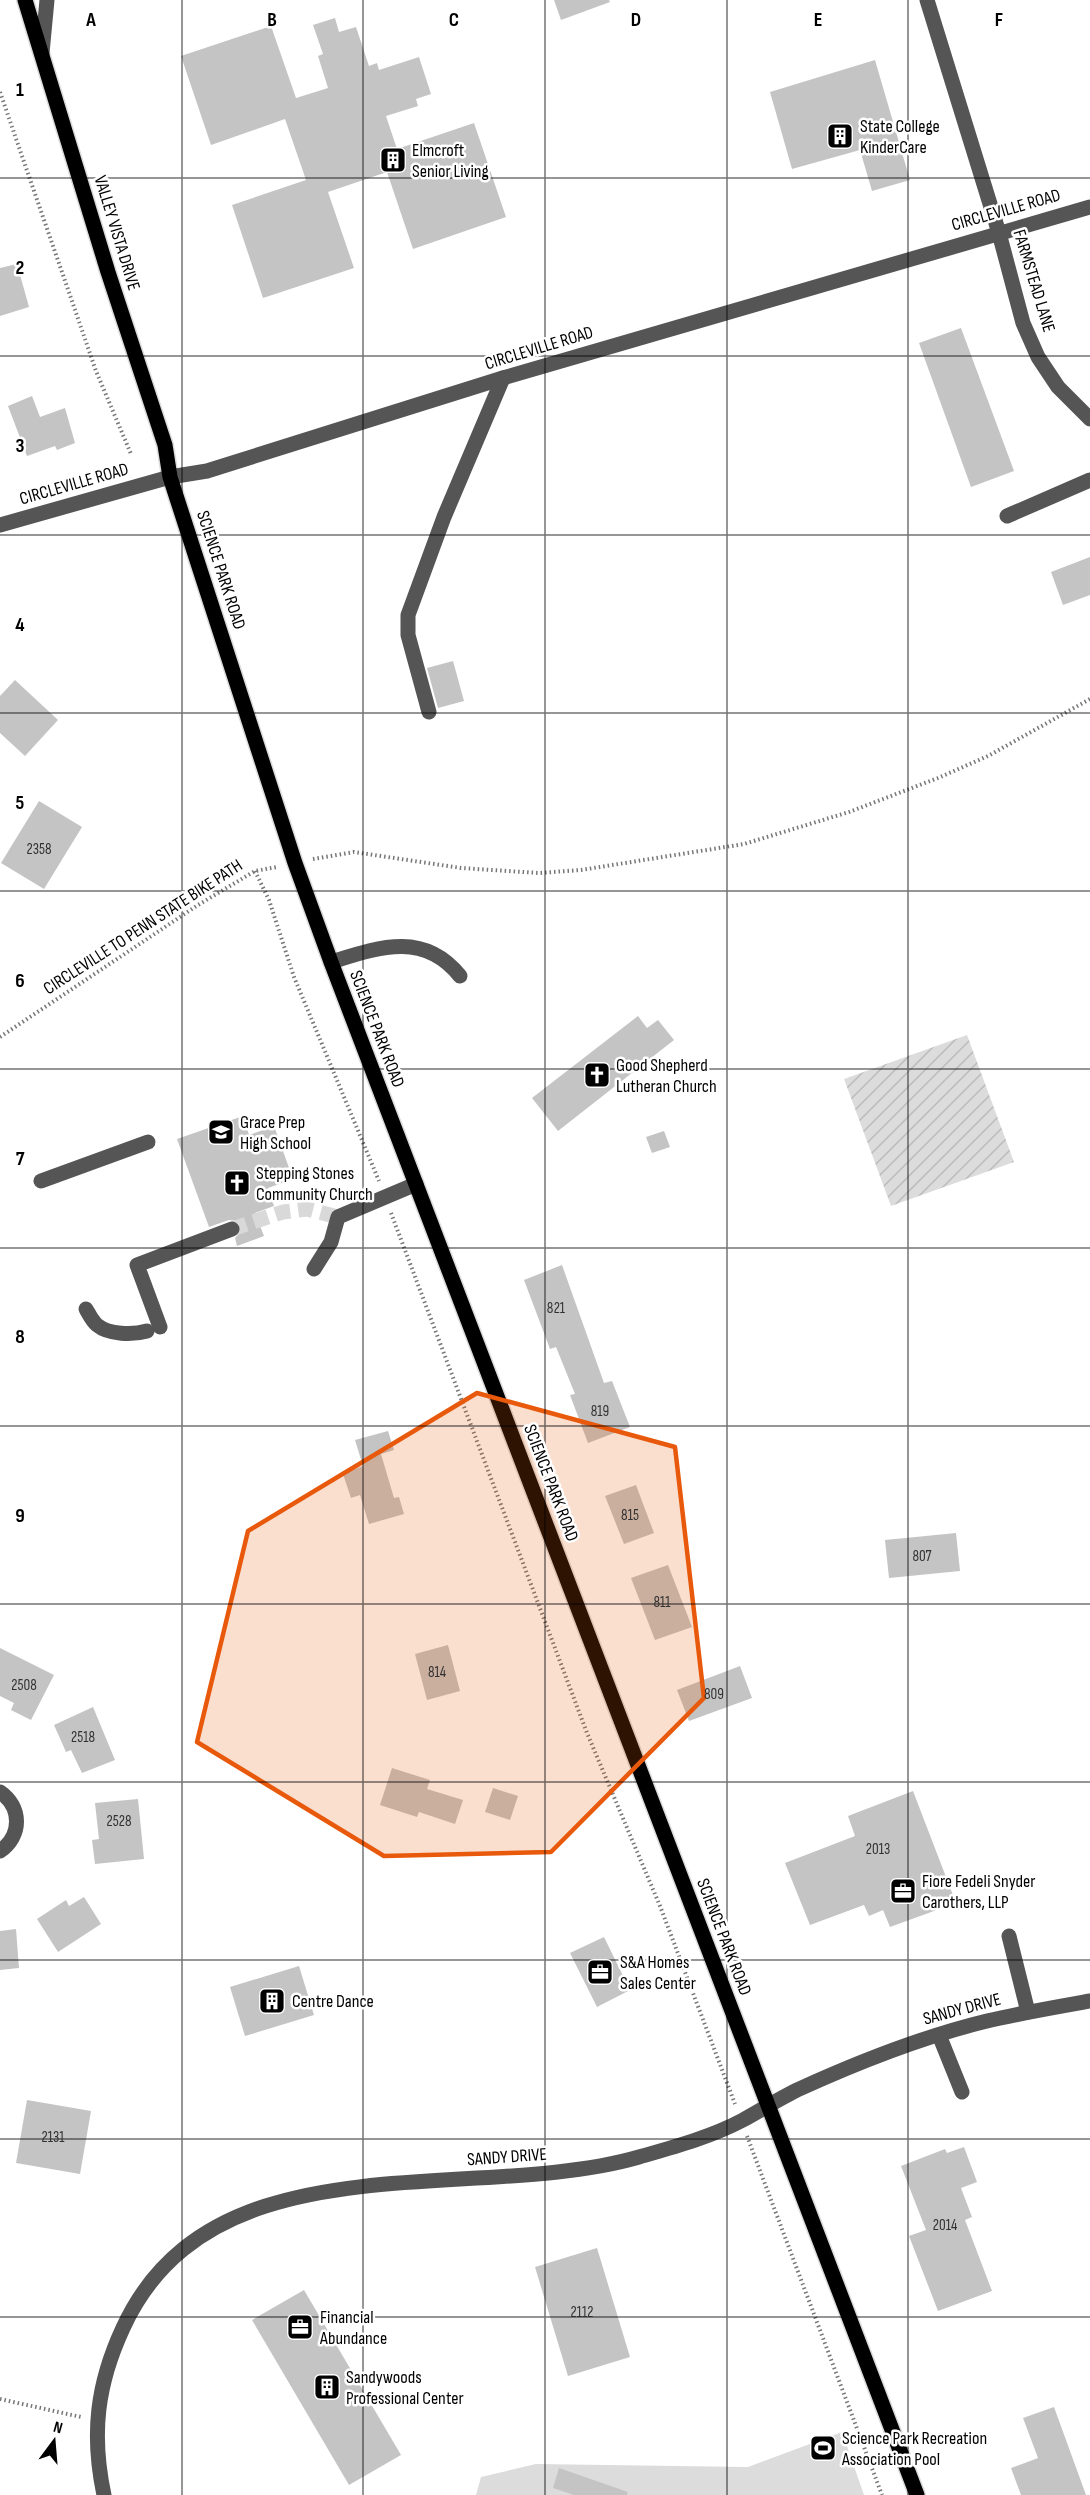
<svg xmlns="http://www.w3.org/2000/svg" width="1090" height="2495" font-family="'Sofia Sans Condensed',sans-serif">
<defs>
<pattern id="garden-furrows" width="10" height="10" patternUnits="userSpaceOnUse" patternTransform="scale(1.5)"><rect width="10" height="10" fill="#dcdcdc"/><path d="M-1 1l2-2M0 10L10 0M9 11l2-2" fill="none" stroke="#bbb"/></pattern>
</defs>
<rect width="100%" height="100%" fill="#fff"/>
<!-- garden -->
<path fill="url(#garden-furrows)" d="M967,1035l47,127 -123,44 -47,-127z"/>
<!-- pitch -->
<path fill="#dcdcdc" d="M842,2432l22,63h-388l5,-18 55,-13 212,3z"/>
<!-- building -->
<g fill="#c4c4c4">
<path d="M554,0h55l1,2 -49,18z"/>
<path d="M335,18l4,14 17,-5 13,39 8,-3 2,7 40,-13 12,37 -15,5 2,7 -32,10 11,33 77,-26 32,94 -93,32 -26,-77 -59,20 26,76 -91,30 -31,-93 74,-25 -21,-61 -74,26 -30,-89 90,-30 25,72 32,-10 -10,-32 5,-2 -10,-29z"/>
<path d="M875,60l35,120 -38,11 -12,-41 -68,19 -22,-77z"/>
<path d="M17,264l12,43 -29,9v-48z"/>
<path d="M961,328l53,143 -43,16 -52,-144z"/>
<path d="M32,396l8,21 25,-9 10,35 -18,7 -2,-4 -28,10 -19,-50z"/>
<path d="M1090,557v38l-27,10 -12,-33z"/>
<path d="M453,661l11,40 -26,7 -11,-40z"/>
<path d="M15,680l43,40 -33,36 -25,-23v-37z"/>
<path d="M39,801l43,26 -38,62 -43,-26z"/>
<path d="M638,1016l9,12 11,-8 16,20 -116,91 -26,-33z"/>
<path d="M243,1116l6,19 25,-9 19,53 -25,9 6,18 -19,7 9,23 -27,10 -2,-8 7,-8 -4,-9 -9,-1 -20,7 -32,-88z"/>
<path d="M664,1131l6,16 -18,6 -6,-16z"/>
<path d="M562,1265l42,118 8,-2 18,46 -42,16 -18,-48 5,-1 -19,-47 -6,2 -26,-69z"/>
<path d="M388,1431l6,19 -13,4 13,44 5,-1 5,17 -35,10 -9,-29 -9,3 -8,-24 20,-8 -8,-26z"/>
<path d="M636,1485l18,48 -30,11 -19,-48z"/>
<path d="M956,1533l4,38 -71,7 -4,-38z"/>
<path d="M668,1565l24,62 -37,13 -24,-62z"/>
<path d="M448,1645l12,46 -33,9 -12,-46z"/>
<path d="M0,1648l54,27 -23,45 -20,-10 3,-7 -14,-7z"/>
<path d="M740,1666l12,32 -63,23 -12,-31z"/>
<path d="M93,1707l22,53 -33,13 -11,-23 -5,2 -12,-27z"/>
<path d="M392,1768l38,12 -3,9 36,11 -8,24 -36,-12 -2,5 -37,-12z"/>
<path d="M493,1788l25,8 -8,24 -25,-8z"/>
<path d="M913,1791l43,112 -66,24 -7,-17 -14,6 -5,-11 -54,20 -25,-62 70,-27 -7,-20z"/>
<path d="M138,1799l6,60 -49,5 -3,-24 7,-1 -4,-36z"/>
<path d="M84,1897l17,27 -43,28 -21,-33 29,-19 3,6z"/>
<path d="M16,1929l3,39 -19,2v-39z"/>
<path d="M604,1937l26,53 -33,17 -27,-54z"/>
<path d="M299,1966l15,49 -69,21 -15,-49z"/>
<path d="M27,2100l64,11 -11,63 -64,-11z"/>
<path d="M964,2147l13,35 -16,6 11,29 -7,3 27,71 -54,20 -29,-75 17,-6 -25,-64 44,-17 2,4z"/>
<path d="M597,2248l33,109 -62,19 -33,-109z"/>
<path d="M304,2290l97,165 -52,30 -97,-165z"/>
<path d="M1054,2407l32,88h-65l-10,-27 27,-10 -15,-40z"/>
<path d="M559,2468l69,24 -1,3h-53l-21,-7z"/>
</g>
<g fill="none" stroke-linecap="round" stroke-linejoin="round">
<!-- minor-tunnel -->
<path stroke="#d9d9d9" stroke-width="15" stroke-dasharray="15 8" stroke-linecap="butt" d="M232,1229l51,-17 24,-3 31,8"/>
<defs>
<path id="major" d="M25,0l83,272 57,173 5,32 125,386 36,99 586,1533"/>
</defs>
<!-- major casing -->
<use href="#major" stroke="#dbdbdb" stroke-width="18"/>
<!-- path -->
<g stroke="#777" stroke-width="4" stroke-dasharray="1.5 3" stroke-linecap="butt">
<path d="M0,92l96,279 35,83"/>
<path d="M313,859l41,-7 107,16 78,5 42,-3 163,-26 105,-32 89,-34 50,-22 102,-57"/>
<path d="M255,871l14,29 25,77 85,204"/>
<path d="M0,1037l198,-132 57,-34 22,-4"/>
<path d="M391,1213l196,520 73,173 75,198"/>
<path d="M747,2136l135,359"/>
<path d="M0,2399l81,18"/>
</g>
<!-- minor -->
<g stroke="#555" stroke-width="15">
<path d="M927,0l72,233 24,90 15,34 20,30 32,32"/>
<path d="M42,53l5,-53"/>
<path d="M1007,516l83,-36"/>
<path d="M0,525l170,-48 37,-6 296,-93 587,-171"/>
<path d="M429,712l-21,-77v-20l36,-98 59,-139"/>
<path d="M331,962c48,-15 93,-31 129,14"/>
<path d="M41,1181l107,-39"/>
<path d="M314,1269l17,-27 7,-25 78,-33"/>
<path d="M86,1309c3,5 6,12 11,16 12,10 36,10 50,6"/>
<path d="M160,1327l-23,-62 95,-36"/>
<path d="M0,1792c22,15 22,44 0,59"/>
<path d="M1009,1936l19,76"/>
<path d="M939,2035l23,57"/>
<path d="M104,2495c-13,-61 -7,-111 19,-167 89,-194 350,-123 516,-171 35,-10 72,-20 104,-37 18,-10 36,-21 54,-30 59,-27 128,-54 190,-69 34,-8 69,-14 103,-20"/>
</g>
<!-- major -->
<use href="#major" stroke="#000" stroke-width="15"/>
</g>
<!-- marked area -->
<path fill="#e8590c" fill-opacity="0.2" stroke="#e8590c" stroke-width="4.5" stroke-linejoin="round" d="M477,1393l198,54 29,251 -153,154 -167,4 -187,-114 51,-211z"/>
<!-- grid -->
<path fill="none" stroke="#000" stroke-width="1.5" stroke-opacity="0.55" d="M182,0v2495M363,0v2495M545,0v2495M727,0v2495M908,0v2495M0,178h1090M0,356h1090M0,535h1090M0,713h1090M0,891h1090M0,1069h1090M0,1248h1090M0,1426h1090M0,1604h1090M0,1782h1090M0,1960h1090M0,2139h1090M0,2317h1090"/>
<!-- icons -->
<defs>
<symbol id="building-square" viewBox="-11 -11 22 22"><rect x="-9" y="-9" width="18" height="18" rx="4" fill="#000" stroke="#fff"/><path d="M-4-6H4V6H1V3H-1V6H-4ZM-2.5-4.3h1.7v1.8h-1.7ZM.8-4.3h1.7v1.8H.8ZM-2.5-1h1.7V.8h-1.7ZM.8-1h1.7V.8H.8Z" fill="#fff"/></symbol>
<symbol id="church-square" viewBox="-11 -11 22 22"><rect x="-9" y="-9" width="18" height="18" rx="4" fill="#000" stroke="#fff"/><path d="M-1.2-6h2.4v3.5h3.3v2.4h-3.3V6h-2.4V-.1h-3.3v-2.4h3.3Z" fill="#fff"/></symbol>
<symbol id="school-square" viewBox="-11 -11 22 22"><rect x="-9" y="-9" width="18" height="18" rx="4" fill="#000" stroke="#fff"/><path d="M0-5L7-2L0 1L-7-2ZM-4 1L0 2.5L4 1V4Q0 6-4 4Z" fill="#fff"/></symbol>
<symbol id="office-square" viewBox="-11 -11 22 22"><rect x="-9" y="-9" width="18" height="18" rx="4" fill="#000" stroke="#fff"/><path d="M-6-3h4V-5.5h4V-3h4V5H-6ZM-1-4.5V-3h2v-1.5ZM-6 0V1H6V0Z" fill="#fff"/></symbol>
<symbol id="stadium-square" viewBox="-11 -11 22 22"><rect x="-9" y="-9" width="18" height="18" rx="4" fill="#000" stroke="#fff"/><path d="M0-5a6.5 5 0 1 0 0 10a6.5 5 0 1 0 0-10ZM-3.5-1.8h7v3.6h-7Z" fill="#fff"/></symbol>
</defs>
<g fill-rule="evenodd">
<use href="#building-square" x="825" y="121" width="30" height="30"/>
<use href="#building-square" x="378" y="145" width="30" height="30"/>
<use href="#church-square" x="582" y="1060" width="30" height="30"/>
<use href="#school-square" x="206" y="1117" width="30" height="30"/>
<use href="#church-square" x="222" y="1168" width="30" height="30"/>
<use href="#office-square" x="888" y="1876" width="30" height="30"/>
<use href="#office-square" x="585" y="1957" width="30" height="30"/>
<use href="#building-square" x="257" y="1986" width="30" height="30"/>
<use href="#office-square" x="285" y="2312" width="30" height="30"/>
<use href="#building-square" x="312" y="2372" width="30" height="30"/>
<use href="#stadium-square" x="808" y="2433" width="30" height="30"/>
</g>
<g text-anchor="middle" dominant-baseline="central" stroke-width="5" stroke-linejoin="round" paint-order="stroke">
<!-- number labels -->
<g font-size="15" fill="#313131">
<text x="39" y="849">2358</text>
<text x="556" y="1308">821</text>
<text x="600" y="1411">819</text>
<text x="630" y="1515">815</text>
<text x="922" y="1556">807</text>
<text x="662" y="1602">811</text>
<text x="437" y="1672">814</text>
<text x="24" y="1685">2508</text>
<text x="714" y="1694">809</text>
<text x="83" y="1737">2518</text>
<text x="119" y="1821">2528</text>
<text x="878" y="1849">2013</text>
<text x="53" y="2137">2131</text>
<text x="945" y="2225">2014</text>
<text x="582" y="2312">2112</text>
</g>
<!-- poi labels -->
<g font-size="18" fill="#000" stroke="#fff" text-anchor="start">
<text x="860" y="126">State College<tspan x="860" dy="21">KinderCare</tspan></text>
<text x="412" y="150">Elmcroft<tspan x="412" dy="21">Senior Living</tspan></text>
<text x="616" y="1065">Good Shepherd<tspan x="616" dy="21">Lutheran Church</tspan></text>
<text x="240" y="1122">Grace Prep<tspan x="240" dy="21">High School</tspan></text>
<text x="256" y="1173">Stepping Stones<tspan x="256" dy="21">Community Church</tspan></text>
<text x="922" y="1881">Fiore Fedeli Snyder<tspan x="922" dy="21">Carothers, LLP</tspan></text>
<text x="620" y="1962">S&amp;A Homes<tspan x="620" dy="21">Sales Center</tspan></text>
<text x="292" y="2001">Centre Dance</text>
<text x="320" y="2317">Financial<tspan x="320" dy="21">Abundance</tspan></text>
<text x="346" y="2377">Sandywoods<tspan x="346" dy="21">Professional Center</tspan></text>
<text x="842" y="2438">Science Park Recreation<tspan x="842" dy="21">Association Pool</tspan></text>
</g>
<!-- street labels -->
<g font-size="18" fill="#000" stroke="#fff">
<text transform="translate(1006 210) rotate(-16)">CIRCLEVILLE ROAD</text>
<text transform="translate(117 233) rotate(73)">VALLEY VISTA DRIVE</text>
<text transform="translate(1034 281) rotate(73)">FARMSTEAD LANE</text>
<text transform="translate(539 348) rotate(-17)">CIRCLEVILLE ROAD</text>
<text transform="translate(74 484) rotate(-16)">CIRCLEVILLE ROAD</text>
<text transform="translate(221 570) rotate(72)">SCIENCE PARK ROAD</text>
<text transform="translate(143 927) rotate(-33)">CIRCLEVILLE TO PENN STATE BIKE PATH</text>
<text transform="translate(377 1029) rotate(69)">SCIENCE PARK ROAD</text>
<text transform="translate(551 1483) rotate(69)">SCIENCE PARK ROAD</text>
<text transform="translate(724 1937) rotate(69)">SCIENCE PARK ROAD</text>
<text transform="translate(962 2009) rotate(-15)">SANDY DRIVE</text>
<text transform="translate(507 2157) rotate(-4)">SANDY DRIVE</text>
</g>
</g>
<g font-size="20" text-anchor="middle" font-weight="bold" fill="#000" stroke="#fff" stroke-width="5" stroke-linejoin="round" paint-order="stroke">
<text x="91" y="26">A</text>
<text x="272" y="26">B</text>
<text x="454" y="26">C</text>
<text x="636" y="26">D</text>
<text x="818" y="26">E</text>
<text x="999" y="26">F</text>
<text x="20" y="96">1</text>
<text x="20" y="274">2</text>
<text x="20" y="452">3</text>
<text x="20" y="631">4</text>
<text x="20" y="809">5</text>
<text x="20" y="987">6</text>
<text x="20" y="1165">7</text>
<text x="20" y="1343">8</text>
<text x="20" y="1522">9</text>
</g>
<!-- north arrow -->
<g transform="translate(54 2441) rotate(16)" stroke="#ffffff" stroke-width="4.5" paint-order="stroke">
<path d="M0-4.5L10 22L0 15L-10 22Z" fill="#000000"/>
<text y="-9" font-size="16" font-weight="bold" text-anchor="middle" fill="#000000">N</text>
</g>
</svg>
